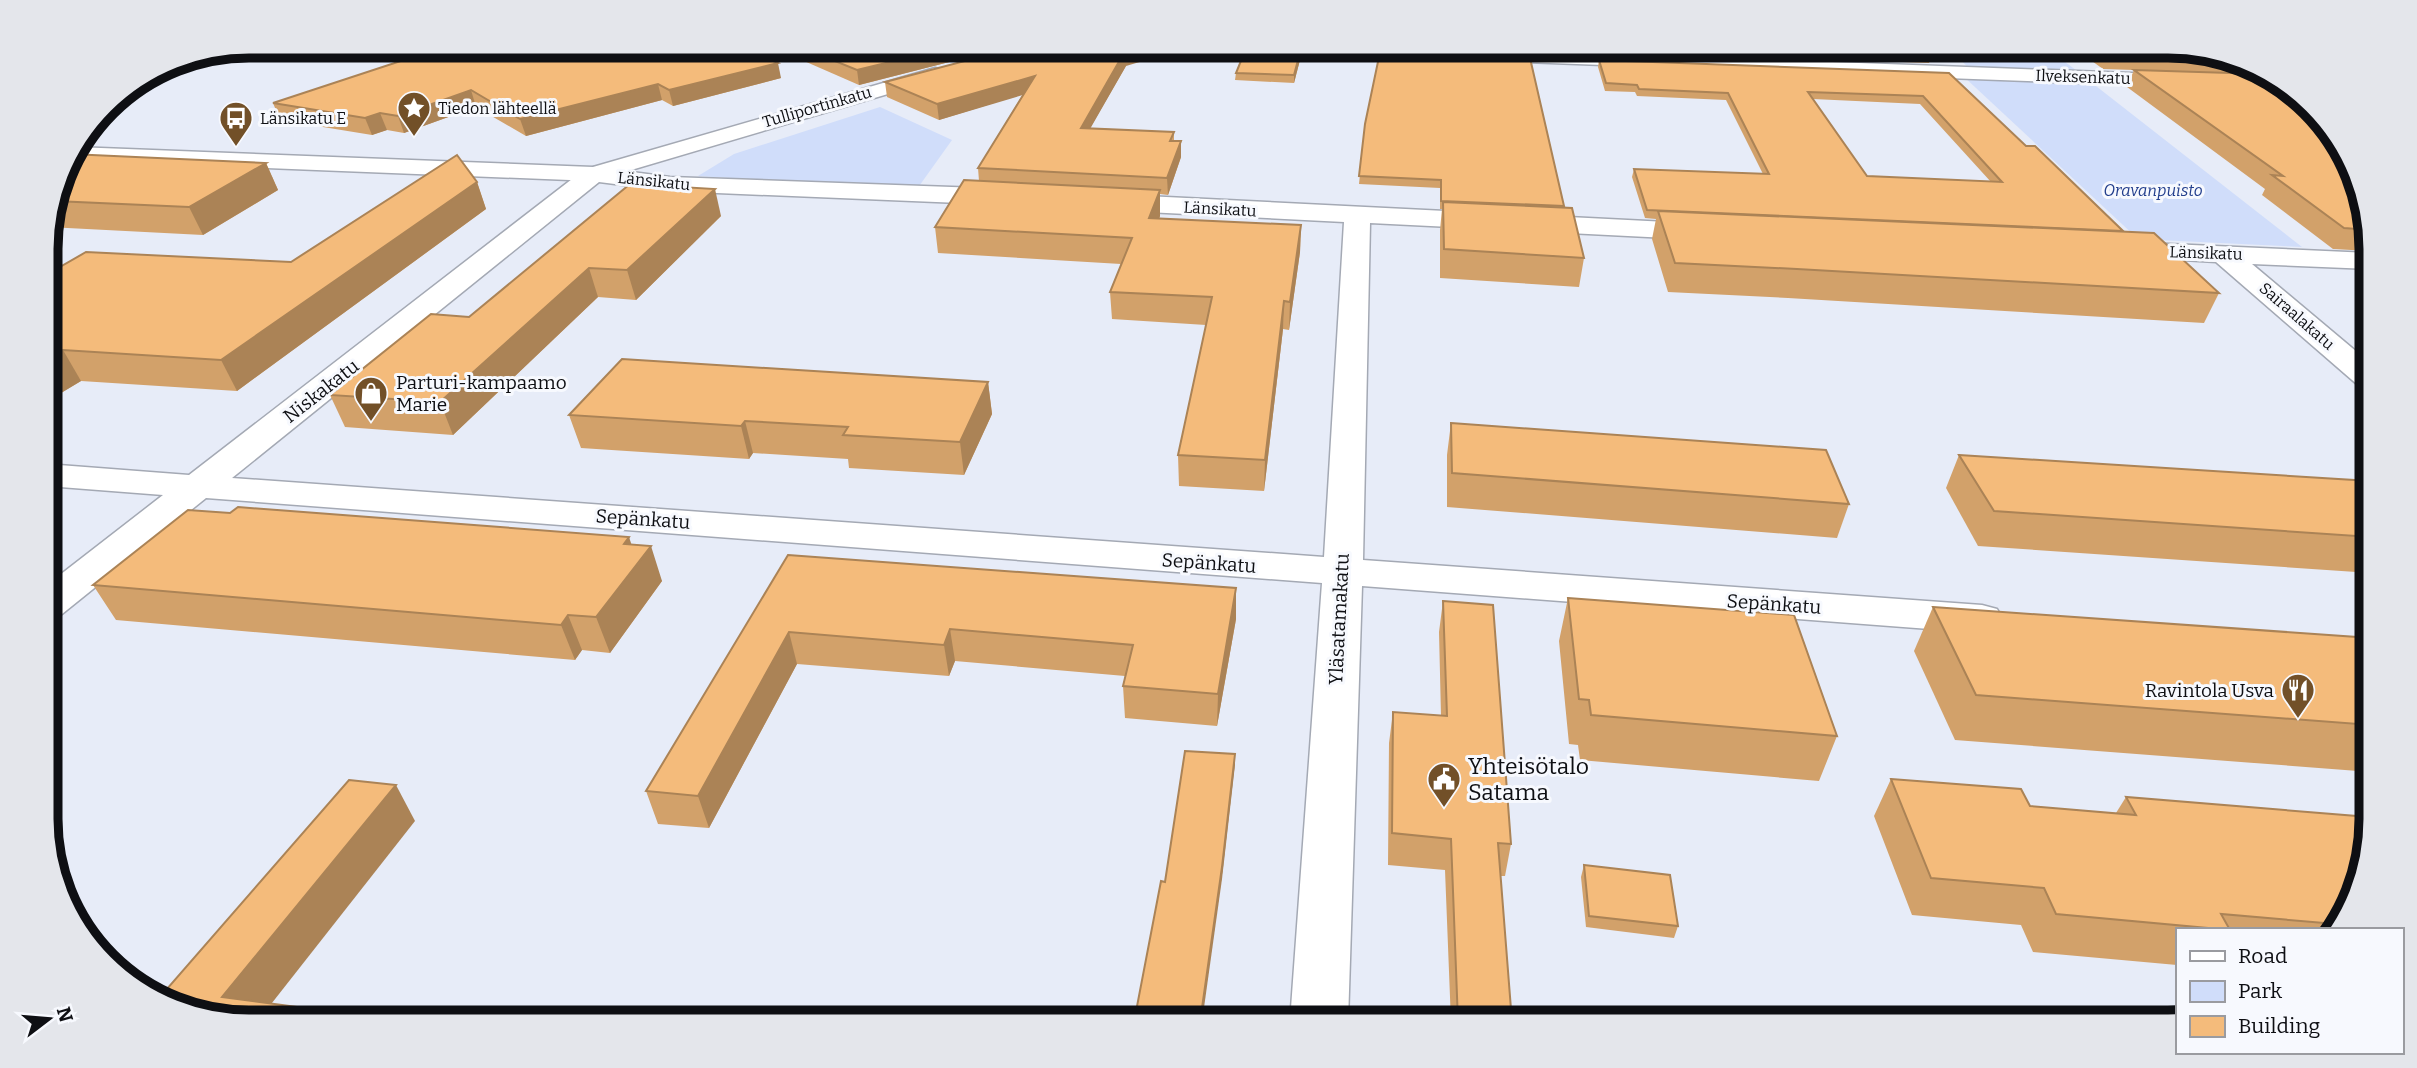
<svg xmlns="http://www.w3.org/2000/svg" width="2417" height="1068" font-family="Bitter,serif">
<rect width="100%" height="100%" fill="#e7ecf8"/>
<!-- green -->
<g fill="#d0ddfa">
<path d="M1946,46h98l41,31 -111,-4z"/>
<path d="M1962,75l125,4 215,168 -164,-8z"/>
<path d="M880,107l72,33 -35,49 -219,-13 36,-22z"/>
</g>
<g fill="none" stroke-linecap="round" stroke-linejoin="round">
<defs>
<g id="street">
<path d="M1250,46h153l781,29 7,2 3,4 -3,4 -7,2 -925,-35 -7,-2z"/>
<path d="M594,167l76,10 338,12 9,3 4,5 -4,5 -9,3 -338,-14 -71,-9 -367,296 1092,79 20,-335 -238,-12 -9,-3 -4,-5 4,-5 9,-3 601,30 9,2 4,6 -4,6 -9,2 -337,-17 -7,337 619,45 15,4 6,10 -6,10 -15,4 -620,-47 -14,436h-58l32,-439 -1116,-85 -144,116 -15,4v-33l116,-90 -116,-9 -1,-22 143,11 396,-306z"/>
<path d="M2124,242l246,11v16l-118,-5 118,99v26l-11,-3 -143,-124 -102,-6 -4,-6 4,-6z"/>
</g>
<path id="secondary" d="M935,68l7,2 3,4 -3,4 -348,103 -528,-21 9,-13 518,20z"/>
</defs>
<!-- street casing -->
<use href="#street" stroke="#a4a9b4" stroke-width="3"/>
<!-- secondary casing -->
<use href="#secondary" stroke="#a4a9b4" stroke-width="3"/>
<!-- street -->
<use href="#street" fill="#fff" fill-rule="evenodd"/>
<!-- secondary -->
<use href="#secondary" fill="#fff" fill-rule="evenodd"/>
</g>
<!-- wall -->
<g fill="#d2a16a" fill-rule="evenodd">
<path d="M379,46h358l44,32 -108,28 -11,-6 -136,36 -50,-29 -72,26 -17,-3 -15,5 -92,-15 -7,-17 130,-43z"/>
<path d="M771,46h241l-153,39 -87,-38z"/>
<path d="M1459,46h67l-1,2z"/>
<path d="M1591,46h344l3,2 -2,7h-6l1,1 -2,7 -337,-13z"/>
<path d="M2071,46h98l77,15 83,64 41,96v30l-37,-2 -71,-54 3,-6 -138,-102 7,-17 -31,-1z"/>
<path d="M1258,48l43,8 -7,27 -59,-3 1,-7z"/>
<path d="M1599,60l350,13 77,73 97,85 96,62 -15,30 -416,-25 -120,-6 -16,-53 4,-20 -11,-1 -13,-41 2,-8 129,5 -37,-74 -89,-4 -2,-4 -30,-1 -7,-24zM1813,99l107,5 71,78 -124,-6z"/>
<path d="M1126,66l-36,62 84,4v9l7,16 -13,38 -8,-1v22l-1,3 142,6 -1,27 -11,78 -6,-1 -19,162 -85,-5 -1,-31 28,-130 -94,-6 -2,-27 11,-28 -183,-11 -3,-26 44,-46 -1,-13 45,-74 -84,26 -52,-23 -2,-15z"/>
<path d="M1365,124l199,82 20,52 -5,29 -139,-9v-48l2,-21h-2v-21l-81,-4z"/>
<path d="M67,158l199,5 12,27 -75,45 -155,-8z"/>
<path d="M477,182l9,27 -249,182 -156,-10 -35,21v-127l245,-13z"/>
<path d="M630,184l91,32 -85,84 -38,-3 -145,138 -108,-8 -15,-32 139,-78z"/>
<path d="M2370,258v19l-8,-6z"/>
<path d="M988,382l4,32 -28,61 -115,-7 -1,-9 -95,-6 -4,6 -168,-11 -12,-33z"/>
<path d="M1451,423l398,81 -12,34 -390,-31v-52z"/>
<path d="M1959,455l411,26 1,92 -393,-27 -32,-58z"/>
<path d="M230,513l402,32 30,36 -52,72 -28,-3 -7,10 -459,-40 -23,-35z"/>
<path d="M788,555l448,33v31l-19,107 -92,-8 -2,-32 2,-10 -170,-15 -6,15 -152,-12 -88,164 -51,-4 -12,-33z"/>
<path d="M1568,598l269,138 -18,45 -239,-21 -2,-15 -9,-1 -10,-103z"/>
<path d="M1443,601l68,243 -6,32h-5l12,146h-61l-6,-152 -57,-5 1,-122 4,-31 48,4 -2,-84z"/>
<path d="M1933,607l438,31v134l-416,-32 -41,-89z"/>
<path d="M1891,779l139,27 86,7 10,-16 230,100 -25,33h-154v35l-144,-13 -12,-27 -109,-10 -38,-99z"/>
<path d="M1584,865l94,61 -4,12 -88,-11 -5,-50z"/>
</g>
<!-- shaded-wall -->
<g fill="#ab8356">
<path d="M956,46h56l-153,39 -2,-15z"/>
<path d="M1145,46h49l-68,20 -44,77 -1,-15 44,-77z"/>
<path d="M1301,49v7l-7,27v-8z"/>
<path d="M778,63l3,15 -108,28 -4,-16z"/>
<path d="M1035,76l1,15 -97,29 -2,-16z"/>
<path d="M658,84l4,16 -136,36 -6,-17z"/>
<path d="M471,90l5,17 -72,26 -6,-17z"/>
<path d="M380,113l7,17 -15,5 -7,-17z"/>
<path d="M1181,141v16l-13,38 -1,-17z"/>
<path d="M266,163l12,27 -75,45 -14,-28z"/>
<path d="M477,182l9,27 -249,182 -16,-31z"/>
<path d="M715,189l6,27 -85,84 -9,-30z"/>
<path d="M1160,190v26l-10,28 -1,-26z"/>
<path d="M1301,225l-1,27 -11,78 1,-28z"/>
<path d="M589,268l9,29 -145,138 -13,-33z"/>
<path d="M1284,301l-1,28 -19,162 1,-31z"/>
<path d="M63,350l18,31 -35,21v-42z"/>
<path d="M988,382l4,32 -28,61 -4,-33z"/>
<path d="M745,421l8,32 -4,6 -8,-33z"/>
<path d="M629,537l9,27 13,-18 11,35 -52,72 -14,-36 28,-73z"/>
<path d="M1236,588v31l-19,107 1,-32z"/>
<path d="M568,615l14,35 -7,10 -14,-35z"/>
<path d="M950,629l5,32 -6,15 -5,-31z"/>
<path d="M789,632l8,32 -88,164 -11,-32z"/>
<path d="M1235,754v11l-13,114 -20,143h-2z"/>
<path d="M396,785l19,36 -158,201 -35,-25z"/>
<path d="M312,1009l10,13h-21z"/>
</g>
<!-- building -->
<g fill="#f4bb7b" stroke="#ab8356" stroke-width="2" fill-rule="evenodd">
<path d="M399,46h338l41,17 -109,27 -11,-6 -138,35 -49,-29 -73,26 -18,-3 -15,5 -92,-15 143,-47z"/>
<path d="M798,46h158l-99,24z"/>
<path d="M1022,46h123l-20,5 -44,77 93,4 -4,9h11l-14,37 -189,-10 57,-92 -98,28 -52,-22z"/>
<path d="M1247,46h8l3,2 43,1 -7,26 -58,-2z"/>
<path d="M1647,46h288l3,2 -16,-1 9,9z"/>
<path d="M2100,46h69l59,11 -118,-4z"/>
<path d="M1380,52l150,6 34,148 -123,-5v-21l-82,-4 6,-52z"/>
<path d="M1599,60l350,13 77,73h9l88,85 -476,-21 -13,-41 135,5 -41,-81 -89,-4 -2,-4 -31,-2zM1808,92l115,4 79,86 -135,-6z"/>
<path d="M2134,70l129,4 66,51 41,96v9l-26,-2 -72,-53 11,1z"/>
<path d="M70,154l196,9 -77,44 -134,-6 12,-43z"/>
<path d="M457,155l20,27 -256,178 -158,-10 -17,10v-85l40,-23 205,10z"/>
<path d="M964,180l196,10 -11,28 152,7 -11,77 -6,-1 -19,159 -87,-5 34,-158 -102,-5 22,-54 -197,-11z"/>
<path d="M630,184l85,5 -88,81 -38,-2 -149,134 -110,-7 101,-81 38,3z"/>
<path d="M1443,202l129,6 12,50 -140,-9z"/>
<path d="M1658,211l496,22 65,60 -422,-24 -122,-6z"/>
<path d="M622,359l366,23 -28,60 -117,-7 5,-8 -103,-6 -4,5 -172,-11z"/>
<path d="M1451,423l375,27 23,54 -397,-31z"/>
<path d="M1959,455l411,26 1,56 -377,-26z"/>
<path d="M238,507l391,30 -5,7 27,2 -55,71 -28,-2 -7,10 -468,-40 95,-75 42,3z"/>
<path d="M788,555l448,33 -18,106 -95,-8 10,-41 -183,-16 -6,16 -155,-13 -91,164 -52,-5z"/>
<path d="M1568,598l226,17 43,121 -246,-21 -2,-15 -10,-1z"/>
<path d="M1443,601l50,4 18,239 -13,-1 14,179h-54l-7,-183 -59,-6 1,-121 54,4z"/>
<path d="M1933,607l438,31v87l-395,-30z"/>
<path d="M1185,751l50,3 -13,113 -22,155h-66l27,-141 4,1z"/>
<path d="M1891,779l130,10 9,17 106,9 -10,-18 243,20 2,4 -15,76 -20,27 -115,-10 9,16 -174,-16 -12,-26 -113,-10z"/>
<path d="M349,780l47,5 -174,212 90,12 -11,13 -53,1 -77,-16 -12,-9z"/>
<path d="M1584,865l86,10 8,51 -89,-10z"/>
</g>
<!-- icons -->
<defs>
<symbol id="sight-pin" viewBox="-11 -11 22 30"><path d="M0 17L-7.5 6A9.5 9.5 0 1 1 7.5 6Z" fill="#725028" stroke="#f7f9fe"/><path d="M0-6L1.8-2.2L6-1.7L2.9 1.2L3.7 5.4L0 3.3L-3.7 5.4L-2.9 1.2L-6-1.7L-1.8-2.2Z" fill="#fff"/></symbol>
<symbol id="bus-pin" viewBox="-11 -11 22 30"><path d="M0 17L-7.5 6A9.5 9.5 0 1 1 7.5 6Z" fill="#725028" stroke="#f7f9fe"/><path d="M-5-6H5V4H4V6H2V4H-2V6H-4V4H-5ZM-3.5-4V0h7V-4ZM-3.5 1.2v1.5H-2V1.2ZM2 1.2v1.5H3.5V1.2Z" fill="#fff"/></symbol>
<symbol id="shop-pin" viewBox="-11 -11 22 30"><path d="M0 17L-7.5 6A9.5 9.5 0 1 1 7.5 6Z" fill="#725028" stroke="#f7f9fe"/><path d="M-5-2.5h2.3a2.7 3.5 0 0 1 5.4 0H5L5.5 6h-11ZM-1.5-2.5h3a1.5 2.3 0 0 0-3 0Z" fill="#fff"/></symbol>
<symbol id="restaurant-pin" viewBox="-11 -11 22 30"><path d="M0 17L-7.5 6A9.5 9.5 0 1 1 7.5 6Z" fill="#725028" stroke="#f7f9fe"/><path d="M-5-6h1v4h1v-4h1v4h1v-4h1v5L-1.5 .5V6h-2V.5L-5-1ZM5-6V6H3V1.5H1.5Q1.5-4 5-6Z" fill="#fff"/></symbol>
<symbol id="civic-pin" viewBox="-11 -11 22 30"><path d="M0 17L-7.5 6A9.5 9.5 0 1 1 7.5 6Z" fill="#725028" stroke="#f7f9fe"/><path d="M-.6-6.5H3V-4.5H.6V-3L4-1V1h2V6H-6V1h2V-1L-.6-3ZM-1.2 2.5V6h2.4V2.5Z" fill="#fff"/></symbol>
</defs>
<g fill-rule="evenodd">
<use href="#sight-pin" x="395" y="89" width="38" height="52"/>
<use href="#bus-pin" x="217" y="99" width="38" height="52"/>
<use href="#shop-pin" x="352" y="374" width="38" height="52"/>
<use href="#restaurant-pin" x="2279" y="671" width="38" height="52"/>
<use href="#civic-pin" x="1425" y="760" width="38" height="52"/>
</g>
<g text-anchor="middle" dominant-baseline="central" stroke-width="6" stroke-linejoin="round" paint-order="stroke">
<!-- far-street labels -->
<g font-size="16" fill="#0e0f13" stroke="#f7f9fe">
<text transform="translate(2083 77) rotate(2)">Ilveksenkatu</text>
<text transform="translate(817 107) rotate(-16)">Tulliportinkatu</text>
<text transform="translate(654 181) rotate(6)">Länsikatu</text>
<text transform="translate(1220 209) rotate(3)">Länsikatu</text>
<text transform="translate(2206 253) rotate(2)">Länsikatu</text>
<text transform="translate(2297 316) rotate(41)">Sairaalakatu</text>
</g>
<!-- far-poi labels -->
<g font-size="16" fill="#0e0f13" stroke="#f7f9fe" text-anchor="start">
<text x="438" y="108">Tiedon lähteellä</text>
<text x="260" y="118">Länsikatu E</text>
</g>
<!-- far-park labels -->
<g font-size="16" font-style="italic" fill="#233f8d" stroke="#f7f9fe">
<text x="2153" y="190">Oravanpuisto</text>
</g>
<!-- poi labels -->
<g font-size="19" fill="#0e0f13" stroke="#f7f9fe" text-anchor="start">
<text x="396" y="382">Parturi-kampaamo<tspan x="396" dy="22">Marie</tspan></text>
<text x="2274" y="690" text-anchor="end">Ravintola Usva</text>
</g>
<!-- street labels -->
<g font-size="19" fill="#0e0f13" stroke="#f7f9fe">
<text transform="translate(321 391) rotate(-38)">Niskakatu</text>
<text transform="translate(643 519) rotate(4)">Sepänkatu</text>
<text transform="translate(1209 563) rotate(4)">Sepänkatu</text>
<text transform="translate(1774 604) rotate(4)">Sepänkatu</text>
<text transform="translate(1339 619) rotate(-87)">Yläsatamakatu</text>
</g>
<!-- near-poi labels -->
<g font-size="23" fill="#0e0f13" stroke="#f7f9fe" text-anchor="start">
<text x="1468" y="766">Yhteisötalo<tspan x="1468" dy="26">Satama</tspan></text>
</g>
</g>
<!-- crop -->
<path d="M0 0H2417V1068H0ZM249 58H2168A191 191 0 0 1 2359 249V819A191 191 0 0 1 2168 1010H249A191 191 0 0 1 58 819V249A191 191 0 0 1 249 58Z" fill="#e4e6eb" fill-rule="evenodd"/>
<path fill="none" stroke="#0e0f13" stroke-width="9" d="M249 58H2168A191 191 0 0 1 2359 249V819A191 191 0 0 1 2168 1010H249A191 191 0 0 1 58 819V249A191 191 0 0 1 249 58Z"/>
<!-- legend -->
<rect x="2176" y="928" width="228" height="126" fill="#f7f9fe" stroke="#9a9ba0" stroke-width="2"/>
<rect x="2190" y="951" width="35" height="10" fill="#ffffff" stroke="#9a9ba0" stroke-width="2"/>
<text x="2238" y="963" font-size="21" fill="#0e0f13">Road</text>
<rect x="2190" y="981" width="35" height="21" fill="#d0ddfa" stroke="#9a9ba0" stroke-width="2"/>
<text x="2238" y="998" font-size="21" fill="#0e0f13">Park</text>
<rect x="2190" y="1016" width="35" height="21" fill="#f4bb7b" stroke="#9a9ba0" stroke-width="2"/>
<text x="2238" y="1033" font-size="21" fill="#0e0f13">Building</text>
<!-- north arrow -->
<g transform="translate(49 1019) rotate(74)" stroke="#f7f9fe" stroke-width="5" paint-order="stroke">
<path d="M0-5L12 26L0 18L-12 26Z" fill="#0e0f13"/>
<text y="-10" font-size="19" font-weight="bold" text-anchor="middle" fill="#0e0f13">N</text>
</g>
</svg>
